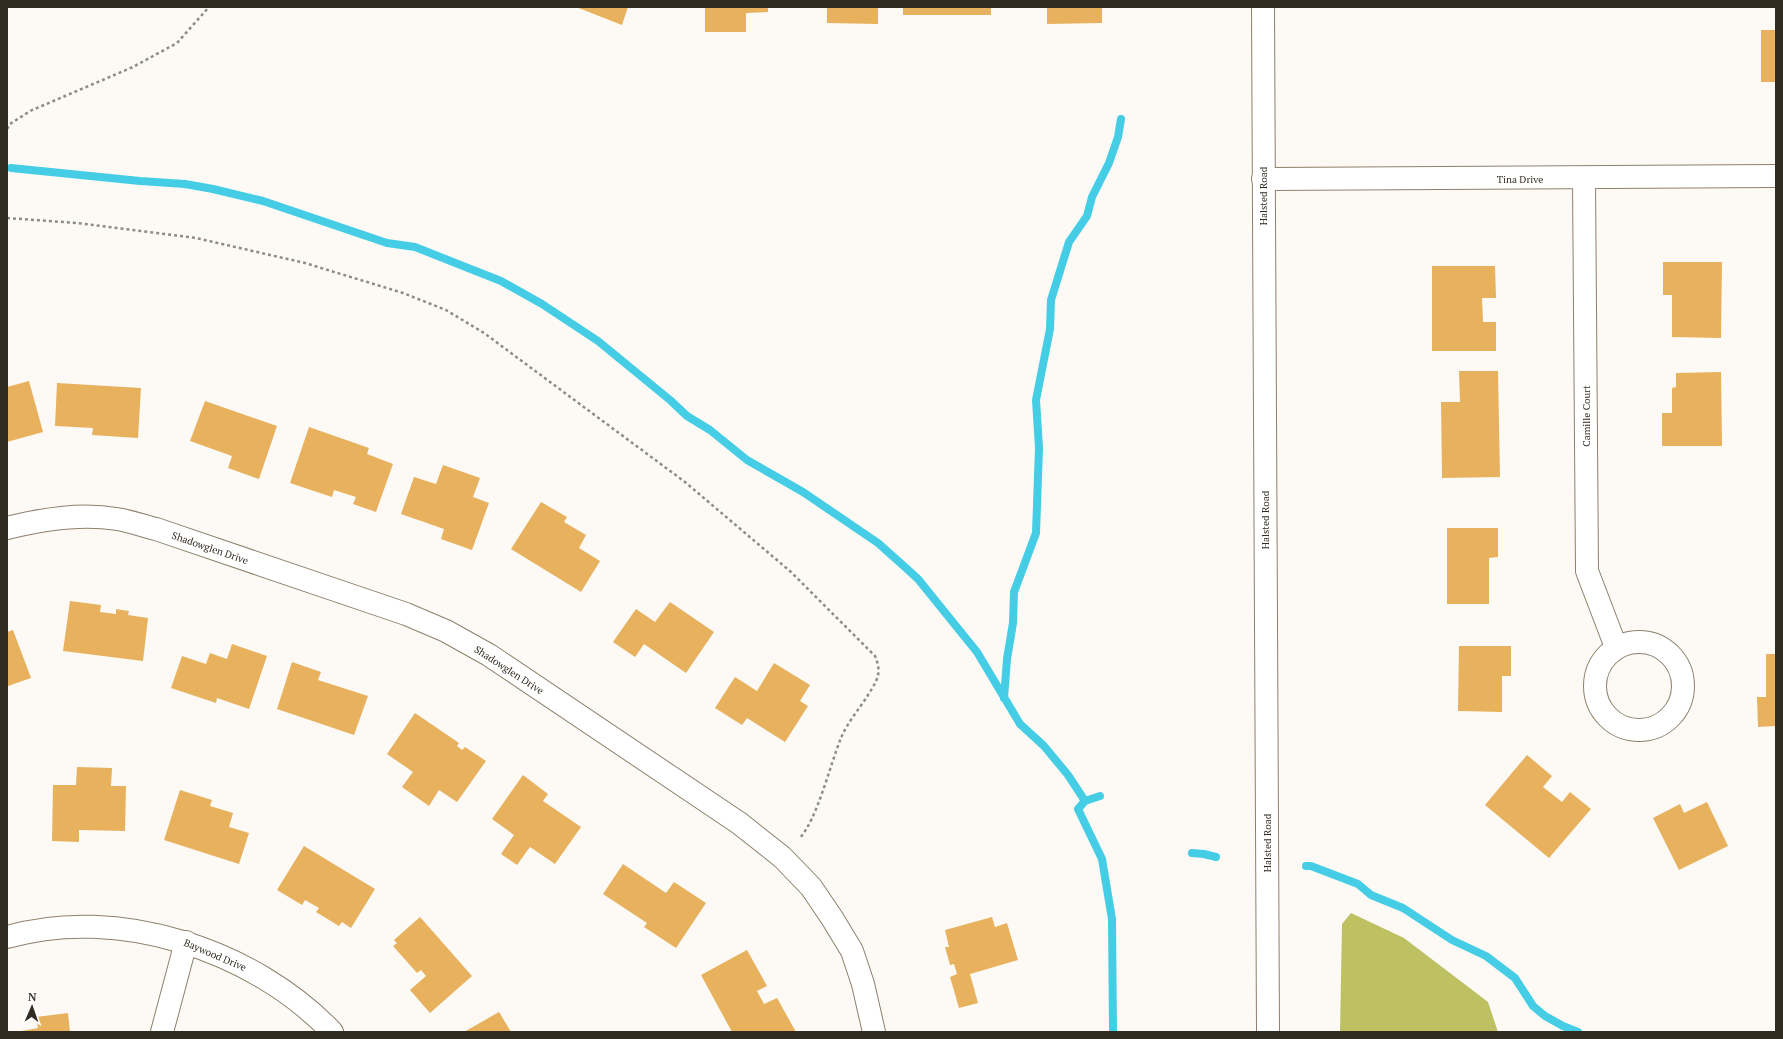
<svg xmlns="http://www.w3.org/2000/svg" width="1783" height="1039" font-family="'PT Serif',serif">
<rect width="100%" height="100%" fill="#fdfaf5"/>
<!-- forest -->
<path fill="#bdc162" d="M1351,913l53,25 84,64 10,30h-158l2,-108z"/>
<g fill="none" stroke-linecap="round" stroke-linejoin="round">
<!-- stream -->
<g stroke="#45cde5" stroke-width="8">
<path d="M11,168l129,13 45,3 28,5 50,12 124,42 28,4 86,34 41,23 56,37 72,59 17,16 23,14 37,30 56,32 75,51 28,25 12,11 59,73 43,72 24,22 24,29 17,26"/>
<path d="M1004,698l3,-39 6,-36 1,-31 22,-59 3,-85 -3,-48 14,-71 1,-29 18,-58 18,-26 5,-19 17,-34 9,-26 3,-18"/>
<path d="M1100,796l-15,5 -7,8 24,50 10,60 1,113"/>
<path d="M1192,853l12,1 12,3"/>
<path d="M1306,866h5l47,18 13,11 32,13 49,32 34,16 29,22 18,28 12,10 18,10 15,6"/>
</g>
</g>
<!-- building -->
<g fill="#e7b15e">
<path d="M576,7h52l-6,18z"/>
<path d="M705,7h63v5l-22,1v19h-41z"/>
<path d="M827,7h51v17l-51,-1z"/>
<rect x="903" y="7" width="88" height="8"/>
<path d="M1047,7h55v16l-55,1z"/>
<rect x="1761" y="30" width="15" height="52"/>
<path d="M1663,262h59l-1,76 -49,-1v-42h-9z"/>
<path d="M1432,266h63l1,32h-14l1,24h13v29h-64z"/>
<path d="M1459,371h39l2,106 -58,1 -1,-76h19z"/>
<path d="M1721,372l1,74h-60v-33h10v-25l4,-1v-14z"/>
<path d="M29,381l14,51 -36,10v-55z"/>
<path d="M57,383l84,5 -3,50 -46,-3 1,-7 -38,-2z"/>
<path d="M205,401l72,25 -18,53 -31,-11 4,-12 -42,-15z"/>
<path d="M309,427l60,21 -2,6 26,10 -17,48 -23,-8 3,-7 -22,-7 -2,7 -42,-14z"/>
<path d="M443,465l37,13 -7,19 16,6 -17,47 -31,-11 3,-10 -43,-15 13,-37 22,7z"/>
<path d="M541,502l26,15 -3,5 22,13 -7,13 21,13 -19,31 -70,-43z"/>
<path d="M1447,528h51v29l-9,1v46h-42z"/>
<path d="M70,601l31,4 -1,7 16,2v-5l13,2 -1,4 20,3 -5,43 -80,-10z"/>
<path d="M670,602l44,30 -28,41 -42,-29 -9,13 -22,-15 23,-33 19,13z"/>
<path d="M13,630l18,48 -23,8 -1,-54z"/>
<path d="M232,644l35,12 -18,53 -32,-11 -1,5 -45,-15 11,-32 24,8 4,-11 17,6z"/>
<path d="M1459,646h52v30h-9v36l-44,-1z"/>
<path d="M1766,654h10v72l-18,1 -1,-30h9z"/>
<path d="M292,662l29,10 -3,8 50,16 -14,39 -77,-26z"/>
<path d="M774,663l36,22 -10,16 8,5 -23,36 -38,-24 -5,7 -27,-17 20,-31 22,14z"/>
<path d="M415,713l44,30 -2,3 5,4 3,-3 21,14 -29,41 -18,-12 -10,16 -27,-19 11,-15 -26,-18z"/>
<path d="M1527,755l25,21 -9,11 19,15 8,-10 21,17 -42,49 -64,-53z"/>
<path d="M77,767l35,1 -1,18h15l-1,45 -46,-1v12l-27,-1 1,-56h23z"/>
<path d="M523,775l25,19 -5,7 38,26 -26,37 -25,-17 -13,18 -16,-11 13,-19 -22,-16z"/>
<path d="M180,790l32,10 -2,6 23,7 -4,14 20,6 -10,31 -75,-24z"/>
<path d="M1707,802l21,44 -49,24 -26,-52 27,-14 4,9z"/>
<path d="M304,846l71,43 -24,39 -9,-6 -3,4 -23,-14 3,-4 -14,-8 -3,5 -25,-15z"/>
<path d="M623,864l43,29 8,-11 32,21 -30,45 -32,-21 3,-4 -44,-29z"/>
<path d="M420,917l52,59 -42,37 -20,-23 16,-14 -5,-6 -4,3 -24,-27 4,-3 -3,-3z"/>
<path d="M992,917l3,10 12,-4 11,37 -48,14 8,29 -19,5 -9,-31 7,-3 -3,-10 -4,1 -5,-18h4l-4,-17z"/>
<path d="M747,950l20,36 -10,5 7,13 13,-6 19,34h-64l-31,-57z"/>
<path d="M499,1012l12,20h-47z"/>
<path d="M68,1013l2,19h-54l22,-4 -2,-11z"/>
</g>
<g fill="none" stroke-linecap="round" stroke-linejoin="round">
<defs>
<g id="street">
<path d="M1263,179l513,-3"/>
<path d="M1584,179l3,392 29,76"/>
<path d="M7,528c36,-9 73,-15 110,-9 13,2 26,7 39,10l250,85 40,17 43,24 250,168 43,34 29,30 21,31 20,33 11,33 11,48"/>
<circle cx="1639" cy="686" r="44"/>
<path d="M7,937c111,-32 247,13 325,95"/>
<path d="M162,1032l24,-90"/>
</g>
<path id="secondary" d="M1263,7l5,1025"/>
</defs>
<!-- street casing -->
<use href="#street" stroke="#8e806b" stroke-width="24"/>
<!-- secondary casing -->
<use href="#secondary" stroke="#8e806b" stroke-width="24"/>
<!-- path -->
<g stroke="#908b84" stroke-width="2.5" stroke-dasharray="3 3" stroke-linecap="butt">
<path d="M7,129l3,-5 20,-13 103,-44 44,-24 32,-36"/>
<path d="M7,218l70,5 119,15 109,25 98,30 43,17 38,23 201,149 106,90 84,84c7,17 3,23 -7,39 -8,13 -21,28 -27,43 -11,27 -24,82 -42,101"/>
</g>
<!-- street -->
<use href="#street" stroke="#fff" stroke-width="22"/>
<!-- secondary -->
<use href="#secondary" stroke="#fff" stroke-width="22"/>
</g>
<g text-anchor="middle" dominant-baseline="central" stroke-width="3.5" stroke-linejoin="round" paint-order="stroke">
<!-- street labels -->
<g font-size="10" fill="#312b22" stroke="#fff">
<text x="1520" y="179">Tina Drive</text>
<text transform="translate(1263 196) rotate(-90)">Halsted Road</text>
<text transform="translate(1586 416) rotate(-90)">Camille Court</text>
<text transform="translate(1265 520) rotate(-90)">Halsted Road</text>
<text transform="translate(210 548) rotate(19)">Shadowglen Drive</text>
<text transform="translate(509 670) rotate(33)">Shadowglen Drive</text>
<text transform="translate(1267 843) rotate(-90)">Halsted Road</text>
<text transform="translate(215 955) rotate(23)">Baywood Drive</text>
</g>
</g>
<!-- border -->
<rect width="1783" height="1039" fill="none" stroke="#312b22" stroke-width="16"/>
<!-- north arrow -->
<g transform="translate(32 1007) rotate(2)" stroke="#ffffff" stroke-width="3" paint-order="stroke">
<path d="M0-3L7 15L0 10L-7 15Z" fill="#312b22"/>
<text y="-6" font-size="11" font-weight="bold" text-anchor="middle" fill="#312b22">N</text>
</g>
</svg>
